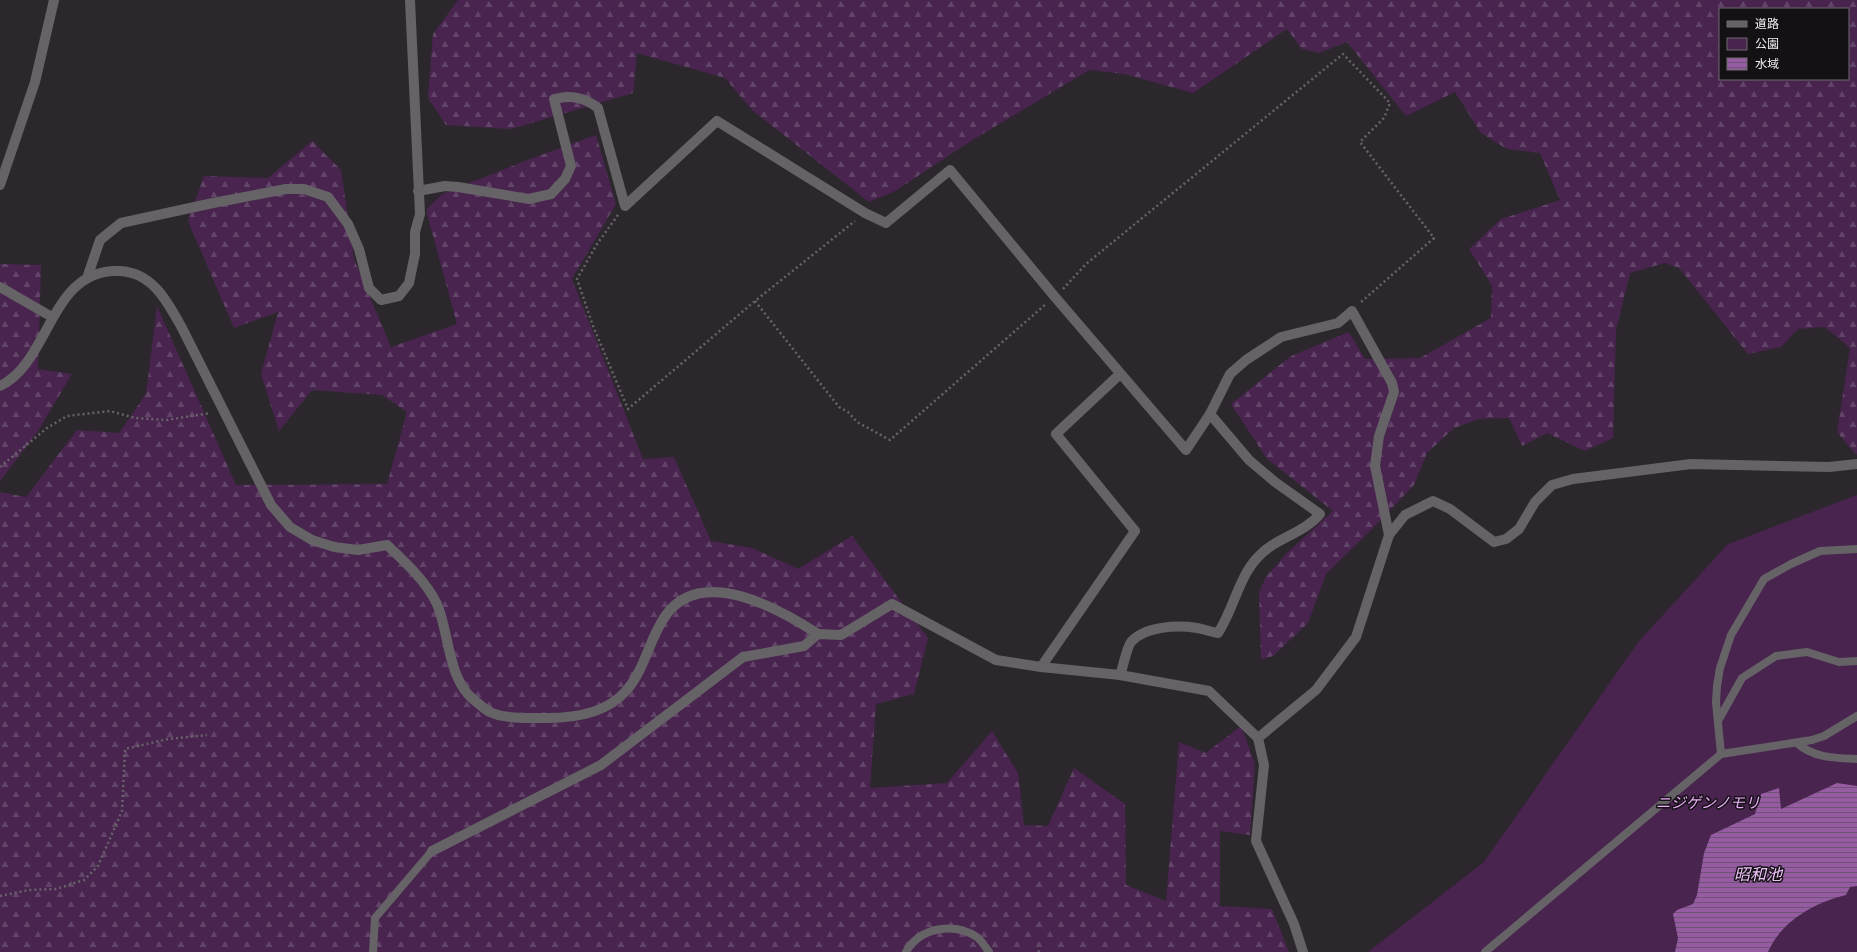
<svg xmlns="http://www.w3.org/2000/svg" width="1857" height="952" font-family="Spectral,'Noto Sans JP',serif">
<defs>
<pattern id="forest-firs" width="22" height="20" patternUnits="userSpaceOnUse"><rect width="22" height="20" fill="#48244f"/><path d="M5 1l3.5 6h-7zM16 11l3.5 6h-7z" fill="#634469"/></pattern>
<pattern id="water-rules" width="6" height="5" patternUnits="userSpaceOnUse"><rect width="6" height="5" fill="#955ca1"/><path d="M0 2.5h6" fill="none" stroke="#6f5275"/></pattern>
</defs>
<rect width="100%" height="100%" fill="#2c272d"/>
<!-- forest -->
<g fill="url(#forest-firs)" fill-rule="evenodd">
<path d="M458,0h1399v454l-1,1 -19,-23 13,-84 -25,-21 -27,2 -17,18 -33,7 -69,-86 -14,-5 -35,10 -14,57 -3,108 -28,13 -38,-18 -25,13 -13,-28 -30,1 -25,9 -27,25 -13,32 -45,47 -43,42 -18,49 -35,33 -12,3 -2,-67 7,-15 20,-23 47,-43 -66,-52 -36,-55 60,-48 58,-24 16,27 55,-1 71,-40 1,-32 -23,-37 32,-30 59,-19 -20,-47 -33,-4 -26,-16 -26,-41 -49,24 -59,-74 -28,11 -17,-4 -15,-20 -94,64 -69,-19 -35,-4 -118,71 -76,50 -26,11 -116,-91 -28,-33 -88,-25 -4,40 -122,36 -65,-4 -18,-27 5,-64zM1720,9h128v70h-128z"/>
<path d="M596,135l20,69 -44,75 71,180 31,-2 37,84 41,7 46,21 54,-33 76,102 -14,56 -38,10 -6,84 77,-5 45,-52 26,42 6,52 24,1 26,-58 51,36 1,81 40,16 13,-159 27,11 35,-27 14,38 -5,71 -30,-4v75l52,3 17,43h-1289v-460l26,5 51,-67 42,3 27,-39 11,-88 79,179 151,-1 20,-72 -25,-17 -70,-5 -33,41 -18,-57 17,-62 -44,16 -46,-107 16,-45 64,2 44,-37 29,29 13,89 37,88 66,-23 -31,-114 16,-16 88,-35z"/>
<path d="M0,264l41,1 -3,104 34,5 -34,57 -38,50z"/>
</g>
<!-- green -->
<path fill="#48244f" d="M1857,495v457h-489l116,-90 155,-221 89,-97z"/>
<!-- water -->
<path fill="url(#water-rules)" d="M1837,783l20,3v100l-7,1 -4,8c-30,7 -65,26 -78,57h-93l3,-14 -5,-24 4,-4 16,-6 4,-9 7,-42 7,-18 44,-21 6,-20 18,-6 2,21z"/>
<g fill="none" stroke-linecap="round" stroke-linejoin="round">
<!-- path -->
<g stroke="#686469" stroke-width="2.5" stroke-dasharray="2 3" stroke-linecap="butt">
<path d="M618,215l-21,29 -20,35 16,47 35,83 127,-108 100,-80"/>
<path d="M1063,289l23,-25 257,-210 47,49 -6,15 -24,24 74,96 -74,65"/>
<path d="M755,301l84,106 9,5 9,10 33,18 156,-136"/>
<path d="M0,467l47,-39 20,-12 43,-5 25,7 31,2 45,-7"/>
<path d="M0,896l29,-6 27,-1 28,-9 14,-14 24,-55 3,-62 43,-10 39,-4"/>
<path d="M1038,952l3,-2"/>
</g>
<!-- service -->
<g stroke="#656366" stroke-width="8">
<path d="M1718,721l24,-43 34,-22 31,-4 32,10 18,-1"/>
<path d="M1797,743c16,15 39,15 60,16"/>
<path d="M1721,754l-5,-52 1,-16 3,-18 11,-33 33,-56 27,-15 29,-13 37,-2"/>
<path d="M373,952l2,-34 57,-67"/>
<path d="M906,952c14,-25 48,-30 71,-15 5,4 9,11 12,15"/>
<path d="M1485,952l236,-198 91,-14 12,-4 33,-20"/>
</g>
<!-- minor -->
<g stroke="#656366" stroke-width="10">
<path d="M0,185l35,-103 19,-82"/>
<path d="M418,191l27,-5 13,1 71,12 22,-5 14,-15 6,-13 -17,-67c17,-4 30,-2 44,9l27,98 92,-85 148,92 21,10 64,-53 105,127 131,153 24,-36 20,-40 16,-14 35,-23 57,-14 14,-12 40,72 2,9 -15,44 -4,30 14,69"/>
<path d="M87,278l13,-38 21,-17 92,-20 73,-14h18l24,8 20,27 11,25 10,39 12,12 18,-4 10,-13 6,-29v-22l5,-18 -10,-214"/>
<path d="M0,287l52,30"/>
<path d="M1041,667l94,-136 -79,-97 64,-60"/>
<path d="M1120,675c3,-8 7,-28 11,-33 14,-16 46,-17 66,-14 7,1 13,4 21,5 16,-24 20,-55 40,-76 17,-19 45,-23 62,-43l-45,-32 -26,-22 -39,-46"/>
<path d="M1258,738l58,-48 40,-53 33,-102 16,-20 28,-14 17,8 44,33 12,-3 13,-10 16,-27 17,-17 21,-6 118,-15 138,3 28,-3"/>
<path d="M432,851l169,-86 142,-108 61,-11 14,-12 23,1 51,-31 104,56 45,7 79,8 89,16 49,47 6,27 -8,76 38,83 9,28"/>
</g>
<!-- tertiary -->
<path stroke="#656366" stroke-width="10" d="M0,386c51,-24 50,-119 120,-115 33,2 47,30 62,57l89,177 19,22 22,13 22,7 24,3 29,-5c18,17 39,36 50,59 12,28 11,75 36,95 5,4 11,10 17,13 14,7 41,6 57,6 26,0 59,-5 78,-26 21,-23 23,-52 41,-77 36,-50 114,-6 152,19"/>
</g>
<g text-anchor="middle" dominant-baseline="central" stroke-width="3" stroke-linejoin="round" paint-order="stroke">
<!-- park labels -->
<g font-size="15" font-style="italic" fill="#ebadf7" stroke="#131114">
<text x="1708" y="803">ニジゲンノモリ</text>
</g>
<!-- water labels -->
<g font-size="16" font-style="italic" fill="#f0c2fa" stroke="#131114">
<text x="1758" y="875">昭和池</text>
</g>
</g>
<!-- legend -->
<rect x="1719" y="8" width="130" height="72" fill="#131114" stroke="#6c6a6d"/>
<rect x="1727" y="21" width="20" height="6" fill="#656366" stroke="#6c6a6d"/>
<text x="1755" y="28" font-size="12" fill="#f2eff2">道路</text>
<rect x="1727" y="38" width="20" height="12" fill="#48244f" stroke="#6c6a6d"/>
<text x="1755" y="48" font-size="12" fill="#f2eff2">公園</text>
<rect x="1727" y="58" width="20" height="12" fill="url(#water-rules)" stroke="#6c6a6d"/>
<text x="1755" y="68" font-size="12" fill="#f2eff2">水域</text>
</svg>
